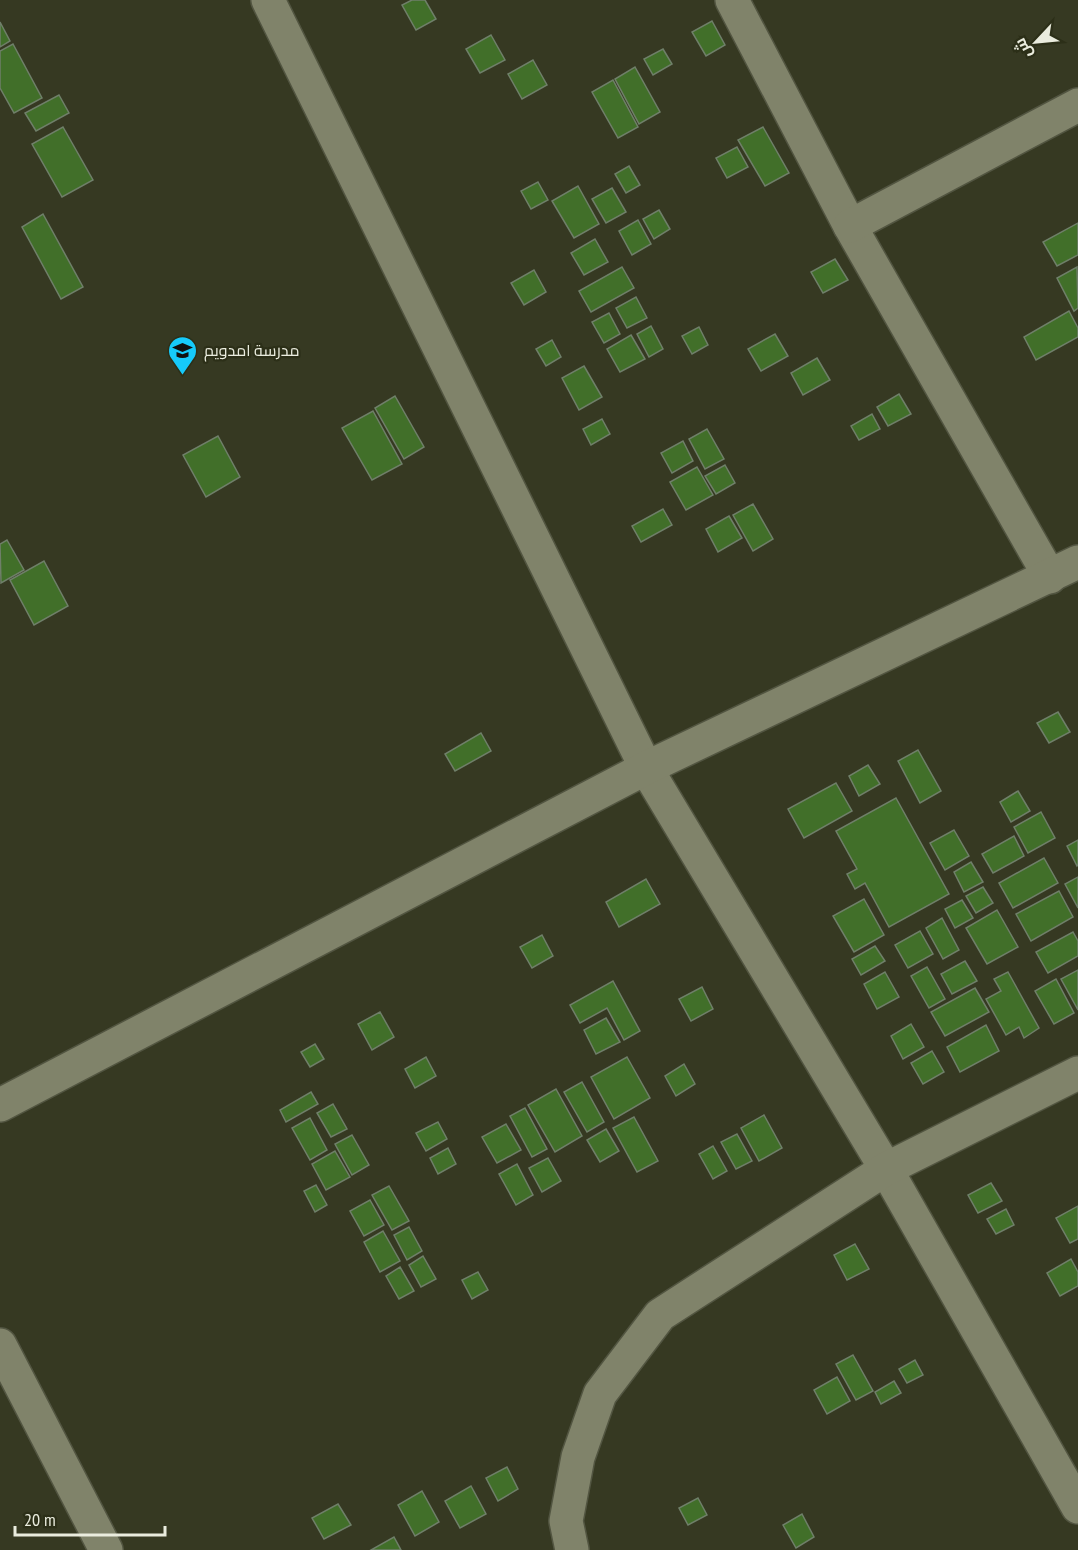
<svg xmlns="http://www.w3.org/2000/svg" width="1078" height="1550" font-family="'PT Sans Narrow',Cairo,sans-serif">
<rect width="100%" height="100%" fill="#363922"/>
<!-- building -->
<g fill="#416f29" stroke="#6f7f69" stroke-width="1.5">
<path d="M412,0h13l11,19 -20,11 -14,-25z"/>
<path d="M712,21l13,24 -19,11 -14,-24z"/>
<path d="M0,22l10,19 -10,6z"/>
<path d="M491,35l14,25 -25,13 -14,-24z"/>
<path d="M13,44l29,54 -28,15 -14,-25v-37z"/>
<path d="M663,49l9,15 -19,11 -9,-16z"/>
<path d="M533,60l14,25 -25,14 -14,-25z"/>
<path d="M635,67l25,45 -21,12 -24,-45z"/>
<path d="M613,80l25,47 -20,11 -26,-46z"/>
<path d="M59,95l10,18 -33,18 -11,-18z"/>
<path d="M63,127l30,53 -31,17 -30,-53z"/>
<path d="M763,127l26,46 -24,13 -27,-46z"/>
<path d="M737,147l11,20 -21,11 -11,-20z"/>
<path d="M629,166l11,19 -14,8 -11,-19z"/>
<path d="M538,182l10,18 -17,9 -10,-18z"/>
<path d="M578,186l21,38 -25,14 -22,-37z"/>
<path d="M612,188l14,24 -20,11 -14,-24z"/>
<path d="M659,210l11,19 -16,10 -11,-20z"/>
<path d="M43,214l40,73 -22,12 -39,-72z"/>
<path d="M638,220l13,24 -19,11 -13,-24z"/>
<path d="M1078,223v32l-21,11 -14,-24z"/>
<path d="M595,239l13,23 -24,13 -13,-22z"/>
<path d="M835,259l13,21 -25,13 -12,-21z"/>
<path d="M622,267l12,21 -43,24 -12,-21z"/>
<path d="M1077,267l1,41 -4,3 -17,-33z"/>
<path d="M534,270l12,22 -22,13 -13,-22z"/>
<path d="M636,297l11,21 -20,10 -11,-20z"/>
<path d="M1069,311l9,17v9l-42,23 -12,-23z"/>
<path d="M609,313l11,21 -16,9 -12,-21z"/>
<path d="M651,326l12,23 -14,8 -12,-23z"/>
<path d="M699,327l9,18 -16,9 -10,-18z"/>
<path d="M775,334l13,22 -27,15 -13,-22z"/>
<path d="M631,335l14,24 -25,13 -13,-23z"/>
<path d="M552,340l9,17 -15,9 -10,-17z"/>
<path d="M817,358l13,22 -27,15 -12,-22z"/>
<path d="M584,366l18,31 -23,13 -17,-32z"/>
<path d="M899,394l12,20 -23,12 -11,-19z"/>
<path d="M395,396l29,51 -20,12 -29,-51z"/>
<path d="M373,411l29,53 -30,16 -30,-52z"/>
<path d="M872,414l8,15 -21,11 -8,-14z"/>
<path d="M602,419l8,15 -19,11 -8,-16z"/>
<path d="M707,429l17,30 -19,10 -16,-30z"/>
<path d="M218,436l22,41 -34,20 -23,-42z"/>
<path d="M683,441l10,20 -21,12 -11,-20z"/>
<path d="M725,465l10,18 -19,11 -11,-18z"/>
<path d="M697,467l16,28 -27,15 -16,-28z"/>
<path d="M753,504l20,35 -20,12 -20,-36z"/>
<path d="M663,509l9,16 -31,17 -9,-16z"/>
<path d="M729,516l13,22 -24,14 -12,-23z"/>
<path d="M7,540l17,30 -23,13 -1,-39z"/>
<path d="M44,561l24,45 -34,19 -24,-45z"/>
<path d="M1058,712l12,20 -21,11 -12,-20z"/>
<path d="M481,733l10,18 -36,20 -10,-17z"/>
<path d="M918,750l23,41 -21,12 -22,-42z"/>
<path d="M868,765l12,19 -21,12 -10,-20z"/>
<path d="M836,783l16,28 -48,27 -16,-29z"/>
<path d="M1018,791l12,20 -19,11 -11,-20z"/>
<path d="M896,798l53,96 -60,33 -24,-44 -10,6 -8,-15 10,-5 -21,-38z"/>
<path d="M1041,812l14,26 -27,15 -14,-26z"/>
<path d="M954,830l15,26 -24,14 -15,-27z"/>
<path d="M1014,836l10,20 -31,17 -11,-19z"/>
<path d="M1078,840v25l-1,1 -10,-20z"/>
<path d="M1044,858l14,25 -45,25 -14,-25z"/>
<path d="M971,862l12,20 -19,10 -10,-20z"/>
<path d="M1078,877v31l-13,-24z"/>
<path d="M646,879l14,25 -41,23 -13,-25z"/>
<path d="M983,887l10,16 -17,10 -10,-17z"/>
<path d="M1059,891l14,26 -42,24 -15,-27z"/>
<path d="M864,899l20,36 -30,17 -21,-36z"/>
<path d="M962,900l11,18 -18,10 -10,-19z"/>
<path d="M997,910l21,37 -31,17 -21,-36z"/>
<path d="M942,918l17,32 -16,9 -17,-31z"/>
<path d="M920,931l13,23 -25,14 -13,-23z"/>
<path d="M1073,932l5,9v15l-30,17 -12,-21z"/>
<path d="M542,935l11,21 -21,12 -12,-21z"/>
<path d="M875,946l10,15 -24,14 -9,-16z"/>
<path d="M965,961l12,20 -25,13 -11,-20z"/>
<path d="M927,967l18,32 -16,9 -18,-32z"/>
<path d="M1078,970v40l-17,-31z"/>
<path d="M885,972l14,25 -22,12 -13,-25z"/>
<path d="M1008,972l31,56 -15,10 -5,-11 -13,8 -20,-36 15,-8 -7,-12z"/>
<path d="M1056,979l18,34 -20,11 -19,-33z"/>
<path d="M613,981l27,50 -16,9 -17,-32 -27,15 -10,-18z"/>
<path d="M702,987l11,22 -22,12 -12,-22z"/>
<path d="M975,988l14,24 -44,24 -14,-24z"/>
<path d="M380,1012l14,25 -22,13 -14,-26z"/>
<path d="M606,1018l14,24 -24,12 -12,-24z"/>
<path d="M911,1024l13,23 -21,12 -12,-23z"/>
<path d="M986,1025l13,26 -39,21 -13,-25z"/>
<path d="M315,1044l9,15 -14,8 -9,-15z"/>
<path d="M932,1051l12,21 -21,12 -12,-21z"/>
<path d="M426,1057l10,19 -21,12 -10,-19z"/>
<path d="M627,1057l23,41 -36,21 -23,-42z"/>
<path d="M684,1064l11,20 -19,12 -11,-20z"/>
<path d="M582,1082l22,40 -17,10 -23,-40z"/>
<path d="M556,1089l26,47 -27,16 -27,-47z"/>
<path d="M311,1092l7,12 -32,18 -6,-12z"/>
<path d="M333,1104l14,25 -16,8 -14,-24z"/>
<path d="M525,1108l22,41 -15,8 -22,-41z"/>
<path d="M764,1115l18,33 -23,13 -18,-33z"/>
<path d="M634,1117l24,44 -21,11 -24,-44z"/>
<path d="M310,1118l17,32 -17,10 -18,-32z"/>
<path d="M438,1122l9,17 -21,12 -10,-18z"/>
<path d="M506,1124l15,26 -24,13 -15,-26z"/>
<path d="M606,1129l13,22 -19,11 -13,-22z"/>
<path d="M737,1134l15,27 -16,8 -15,-27z"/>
<path d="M352,1135l17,30 -17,10 -17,-31z"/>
<path d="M713,1146l14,25 -14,8 -14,-25z"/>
<path d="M448,1148l8,16 -18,10 -8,-16z"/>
<path d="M335,1151l15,26 -24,13 -14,-26z"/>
<path d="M548,1158l13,23 -19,11 -13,-24z"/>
<path d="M517,1164l16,31 -17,10 -17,-31z"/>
<path d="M991,1183l11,18 -24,12 -10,-18z"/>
<path d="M316,1185l11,20 -12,7 -11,-21z"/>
<path d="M389,1186l20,35 -17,9 -20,-35z"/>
<path d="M370,1200l14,25 -20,11 -14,-25z"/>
<path d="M1078,1206v33l-8,4 -14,-25z"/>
<path d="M1006,1209l8,16 -18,9 -9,-15z"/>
<path d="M409,1227l13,24 -15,9 -13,-25z"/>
<path d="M383,1231l17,30 -20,11 -16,-30z"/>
<path d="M855,1244l14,25 -22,11 -13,-25z"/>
<path d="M423,1256l13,23 -15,8 -12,-22z"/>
<path d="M1071,1259l7,13v14l-18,10 -13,-23z"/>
<path d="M400,1267l14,24 -15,8 -13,-23z"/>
<path d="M478,1272l10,18 -16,9 -10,-19z"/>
<path d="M853,1355l20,36 -17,9 -20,-36z"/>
<path d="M915,1360l8,15 -16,8 -8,-14z"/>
<path d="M837,1377l13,24 -23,13 -13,-24z"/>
<path d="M894,1381l7,12 -20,11 -6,-12z"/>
<path d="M507,1467l11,22 -20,12 -12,-23z"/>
<path d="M471,1486l15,28 -26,14 -15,-27z"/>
<path d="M422,1491l17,31 -24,14 -17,-31z"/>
<path d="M698,1498l9,17 -19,10 -9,-17z"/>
<path d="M338,1504l13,21 -27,14 -12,-21z"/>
<path d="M802,1514l12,23 -18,11 -13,-23z"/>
<path d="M394,1537l7,13h-30z"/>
</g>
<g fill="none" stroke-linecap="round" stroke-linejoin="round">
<defs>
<g id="street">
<path d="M268,0l378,768 240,401 192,338"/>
<path d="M732,0l118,226 200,351"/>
<path d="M850,226l228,-121"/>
<path d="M0,1105l646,-337 432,-206"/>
<path d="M0,1345l106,205"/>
<path d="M572,1550l-6,-29 12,-64 22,-63 60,-79 226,-146 192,-96"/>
</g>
</defs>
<!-- street casing -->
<use href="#street" stroke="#525541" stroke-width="36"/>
<!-- street -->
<use href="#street" stroke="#80836a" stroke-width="33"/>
</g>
<!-- icons -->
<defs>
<symbol id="school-pin" viewBox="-11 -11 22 30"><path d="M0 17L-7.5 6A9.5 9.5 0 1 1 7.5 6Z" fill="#16cafb" stroke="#2c2f18"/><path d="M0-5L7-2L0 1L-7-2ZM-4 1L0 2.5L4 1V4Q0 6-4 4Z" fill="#111"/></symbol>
</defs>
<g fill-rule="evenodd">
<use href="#school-pin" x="166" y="334" width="33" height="45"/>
</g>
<g text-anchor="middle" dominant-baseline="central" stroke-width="4.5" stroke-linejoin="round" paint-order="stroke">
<!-- poi labels -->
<g font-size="16" fill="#eaecde" stroke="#2c2f18" text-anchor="start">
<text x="204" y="350">مدرسة امدويم</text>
</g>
</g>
<!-- north arrow -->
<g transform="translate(1036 42) rotate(244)" stroke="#2c2f18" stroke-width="4.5" paint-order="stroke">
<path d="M0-4.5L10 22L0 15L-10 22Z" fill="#eaecde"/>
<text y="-9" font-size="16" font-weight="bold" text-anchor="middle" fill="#eaecde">ش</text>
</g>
<!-- scale -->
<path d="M15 1526v9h150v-9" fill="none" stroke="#eaecde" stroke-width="3"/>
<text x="24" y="1526" font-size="18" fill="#eaecde" stroke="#2c2f18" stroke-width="4.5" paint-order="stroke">20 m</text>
</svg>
